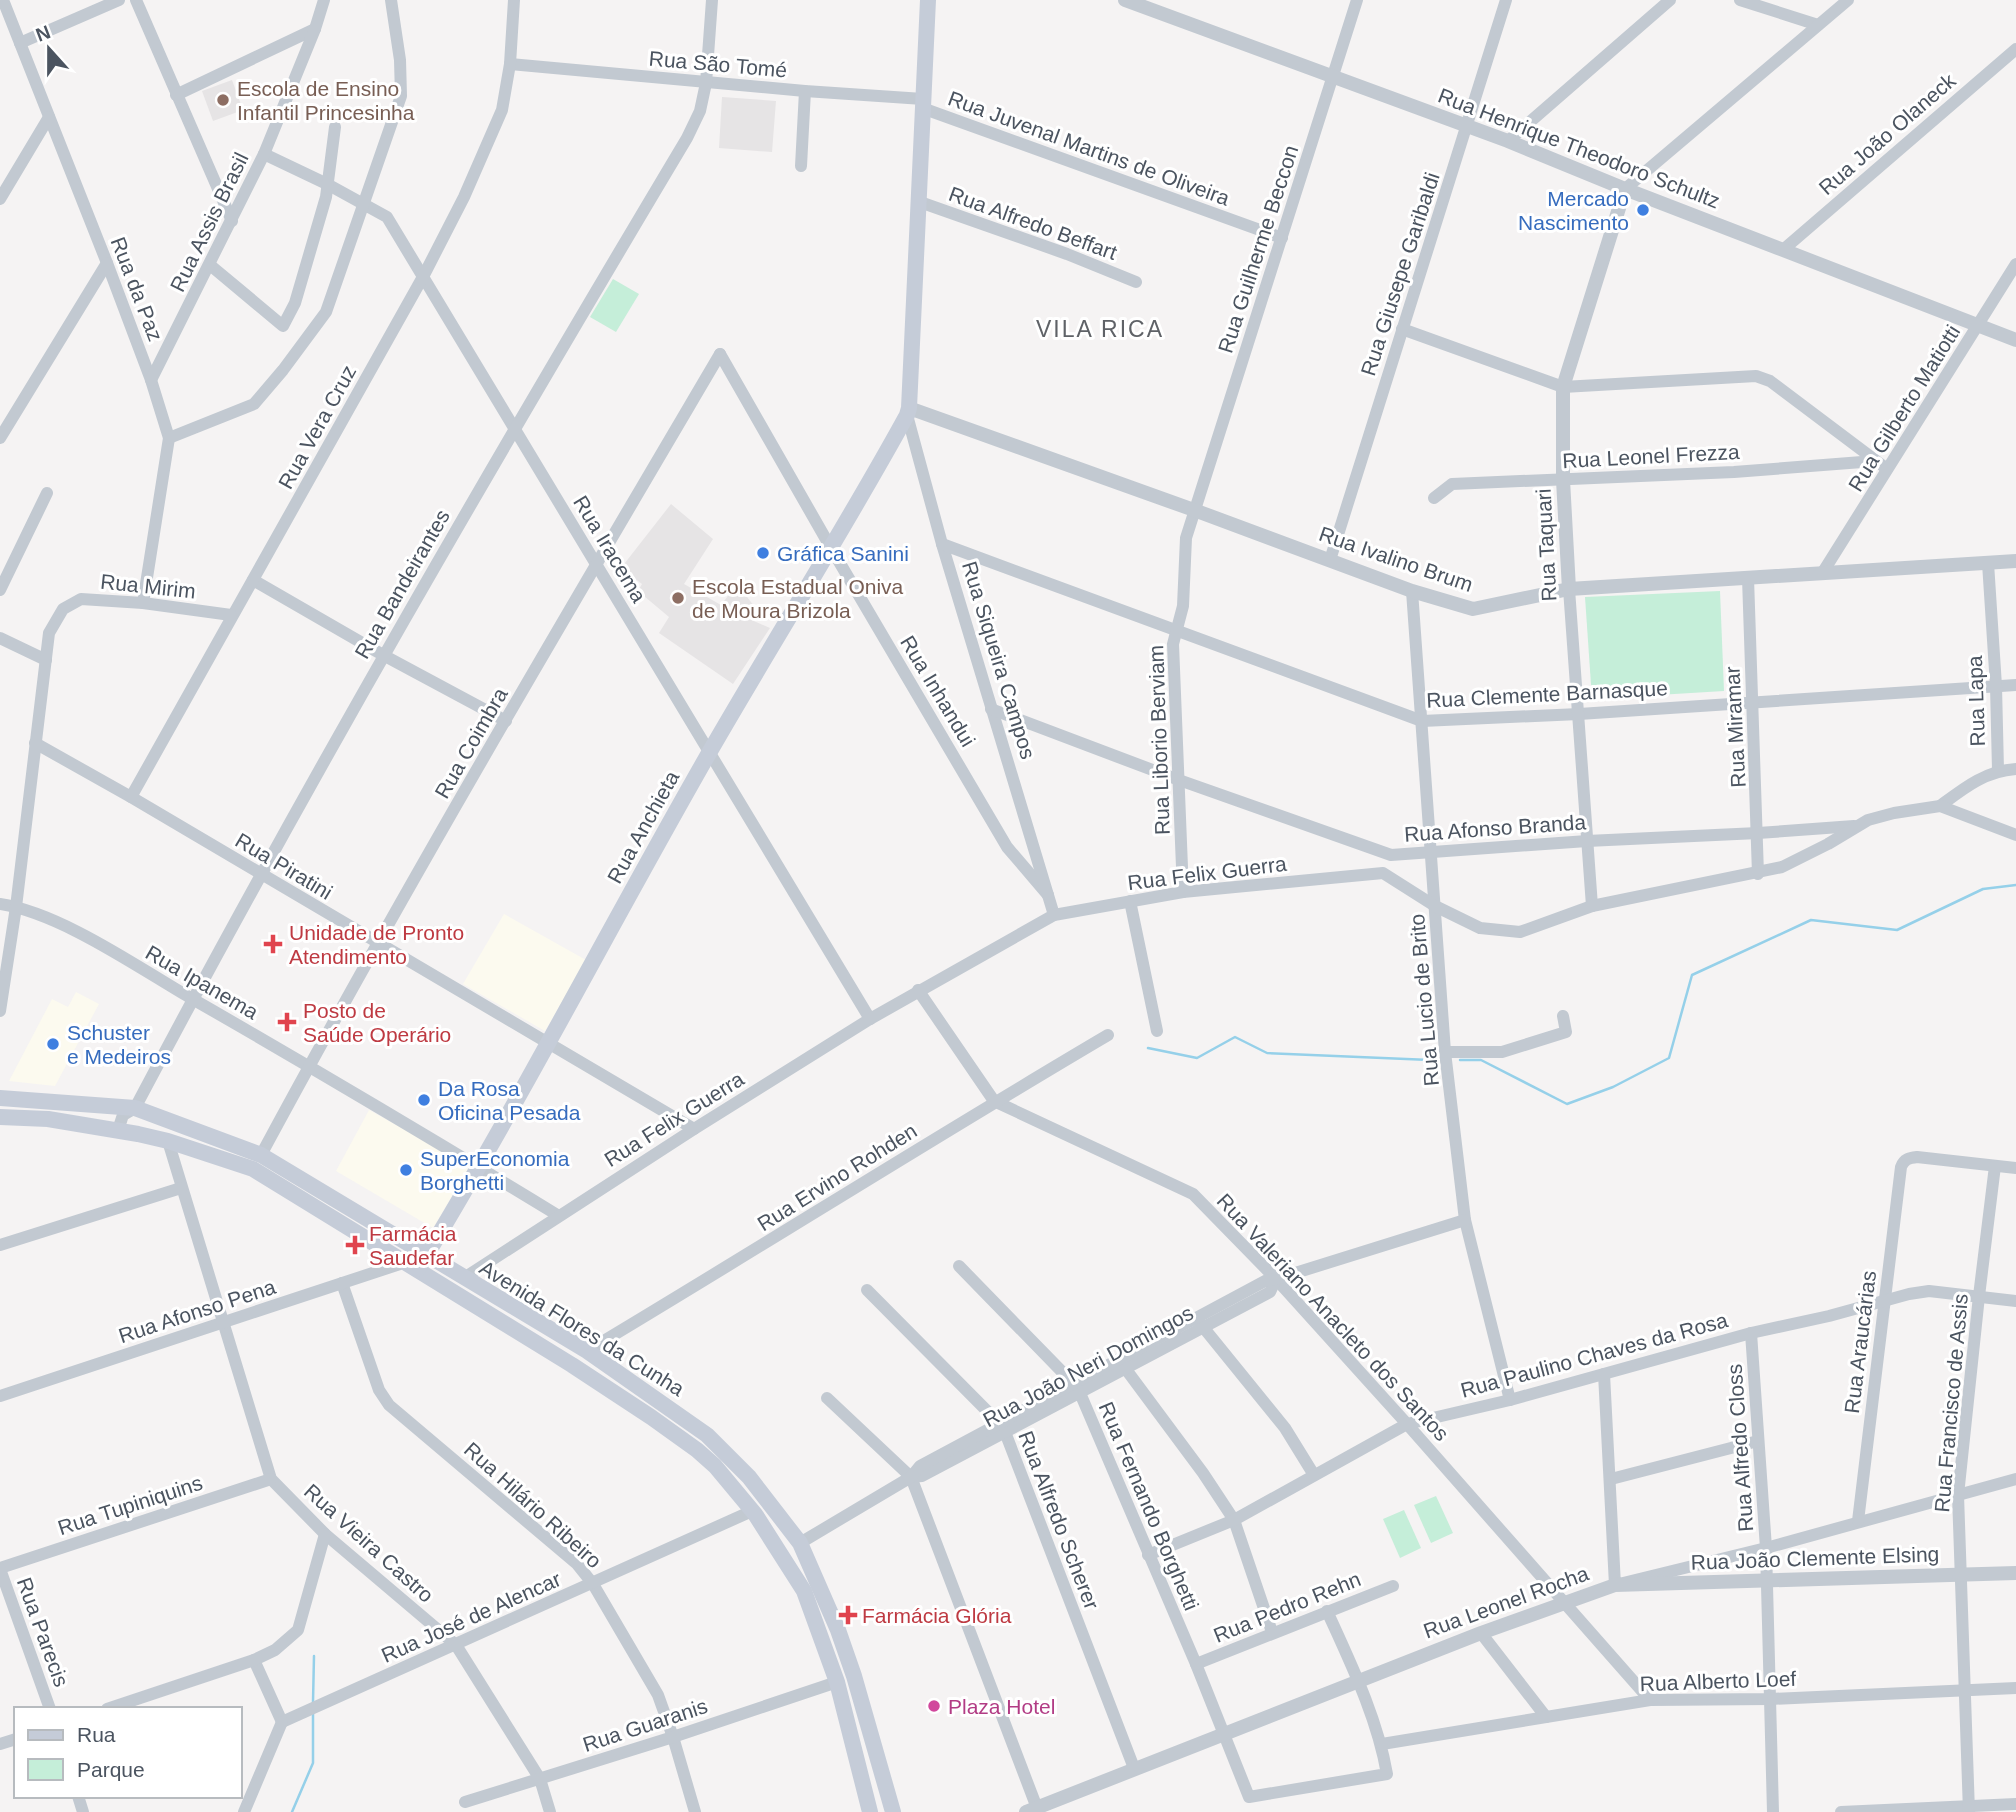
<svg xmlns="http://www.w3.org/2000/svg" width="2016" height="1812" font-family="Helvetica,sans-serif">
<rect width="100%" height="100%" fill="#f5f3f3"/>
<!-- commercial -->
<g fill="#fcfaef">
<path d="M504,914l82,46 -41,71 -82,-47z"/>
<path d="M76,992l23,12 -44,82 -46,-5 43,-82 16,8z"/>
<path d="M369,1110l101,56 -37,62 -97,-57z"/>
</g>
<!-- education -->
<g fill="#e6e4e5">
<path d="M232,80l11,30 -30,11 -11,-30z"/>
<path d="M722,97l54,4 -4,51 -53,-4z"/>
<path d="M671,504l42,35 -29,45 37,21 16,-21 17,22 -7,12 23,10 -37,56 -74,-51 10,-16 -31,-26 4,-7 -21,-16z"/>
</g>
<!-- green -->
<g fill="#c5eed9">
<path d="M613,279l26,15 -23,38 -26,-15z"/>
<path d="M1720,591l4,100 -132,8 -7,-102z"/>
<path d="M1436,1496l17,37 -22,10 -17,-38z"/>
<path d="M1404,1510l17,38 -21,10 -17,-39z"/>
</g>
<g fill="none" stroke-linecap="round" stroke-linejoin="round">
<!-- stream -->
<g stroke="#95d0e9" stroke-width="2.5">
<path d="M1148,1048l49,10 38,-21 32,16 163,7"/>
<path d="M1460,1060h21l86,44 46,-17 56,-29 23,-83 119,-55 86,10 86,-41 33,-4"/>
<path d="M313,1702l1,-46"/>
<path d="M292,1812l21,-49v-51"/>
</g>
<!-- minor -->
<g stroke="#c2c9d1" stroke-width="12">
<path d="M3,0l104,263 44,117 18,58 -26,165"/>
<path d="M136,0l96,221"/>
<path d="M1740,0l78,25"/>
<path d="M20,43l99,-43"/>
<path d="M510,64l295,27 118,8"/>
<path d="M176,95l139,-66"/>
<path d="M922,108l360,130"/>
<path d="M1508,141l162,-141"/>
<path d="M264,154l63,30 60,33 483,802"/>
<path d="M801,166l4,-75"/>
<path d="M1625,189l223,-189"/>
<path d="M0,199l49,-82"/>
<path d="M917,201l150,53 69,28"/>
<path d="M1784,249l232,-200"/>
<path d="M210,265l73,61 12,-23 31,-106 9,-70"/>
<path d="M1402,329l161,58 193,-11 14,5 117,88"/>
<path d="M720,354l111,194 176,299 41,48"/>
<path d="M151,380l113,-226 51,-125 9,-29"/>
<path d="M907,415l35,129 112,371"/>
<path d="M0,438l107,-175"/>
<path d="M169,438l85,-34 29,-34 43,-58 75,-216 -1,-36 -9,-60"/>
<path d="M1434,498l18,-14 282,-12 141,-11"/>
<path d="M942,544l480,177 157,-7 437,-29"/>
<path d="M1330,560l176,-560"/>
<path d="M1988,563l8,123 2,84"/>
<path d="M1823,572l193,-308"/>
<path d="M1748,578l10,296"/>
<path d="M253,580l130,75 123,66"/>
<path d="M1569,589l23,317"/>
<path d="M0,590l47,-97"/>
<path d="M1412,591l33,461 20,168 45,180"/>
<path d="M0,638l46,22"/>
<path d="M991,709l188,71 212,75 196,-14 171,-8 96,-7"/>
<path d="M35,743l96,54 563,332"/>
<path d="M131,797l293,-522 40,-78 38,-87 8,-46 4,-64"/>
<path d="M1940,806c24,-18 45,-35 76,-37"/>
<path d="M1183,892l-10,-248 10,-38 3,-68 171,-538"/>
<path d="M1130,901l27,130"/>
<path d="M0,904c60,9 136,62 189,93 124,71 247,144 370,219"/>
<path d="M918,990l76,111 199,93 83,85 131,145 243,276"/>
<path d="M0,1011l16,-104 33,-274 14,-24 18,-10 62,4 88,12"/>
<path d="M1445,1052h57l64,-20 -3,-16"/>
<path d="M135,1108c174,-329 361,-650 552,-970l13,-27 6,-28 6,-83"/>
<path d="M121,1132l-1,-8 3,-9 12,-7"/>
<path d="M168,1141l103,338 54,55 131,111 84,134 10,33"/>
<path d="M261,1155c146,-271 303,-536 459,-801"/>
<path d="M0,1245l181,-57"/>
<path d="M959,1266l114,117 7,10 116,271 53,133 138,-23c-10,-57 -36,-110 -60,-163"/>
<path d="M464,1278l230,-149 176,-110 184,-104 129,-23 200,-19 52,33 45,22 40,4 72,-26 190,-39 46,-23 40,-24 26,-7 46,-7 76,29"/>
<path d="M342,1283l37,107 10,15 188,159 16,20 65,111 15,42 22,75"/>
<path d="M867,1290l132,133 6,9 129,336"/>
<path d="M1199,1322l86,106 29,47"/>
<path d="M1751,1333l15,215 7,264"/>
<path d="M587,1351c174,-104 346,-213 521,-316"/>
<path d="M1122,1364l81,109 31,47 38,112"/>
<path d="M1604,1374l11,211 151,-37 250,-69"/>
<path d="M0,1396l406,-134"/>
<path d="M827,1398l84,79 126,331"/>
<path d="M911,1477l11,-1 348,-184 6,-13"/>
<path d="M1611,1479l147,-38"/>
<path d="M1858,1521l43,-354c3,-8 8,-9 16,-10l99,11"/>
<path d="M800,1543l111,-66 9,-11 345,-185 11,-2 189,-59"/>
<path d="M1148,1555l86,-35 173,-96 103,-24 241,-67 78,-17 80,-22 20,-3 87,10"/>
<path d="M0,1568l271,-89"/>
<path d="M0,1569l50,140"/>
<path d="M1481,1633l65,84"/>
<path d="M254,1660l28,62"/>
<path d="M1196,1664l197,-78"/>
<path d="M107,1709l147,-49 21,-10 23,-20 27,-96"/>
<path d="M282,1722l470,-211"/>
<path d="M0,1744l16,-5"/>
<path d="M1382,1744l268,-44 120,-1 246,-11"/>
<path d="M78,1796l5,16"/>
<path d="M465,1802l208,-65 164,-55"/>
<path d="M244,1812l38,-90"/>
<path d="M1841,1812l175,-8"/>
<path d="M1969,1812l-11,-317 21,-199 16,-130"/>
</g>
<!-- tertiary -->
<g stroke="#c2c9d1" stroke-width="14">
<path d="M1125,0l383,141 117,48 391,151"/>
<path d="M909,408l285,102 218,81 61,18 96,-20 447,-28"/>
<path d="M1569,589l-6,-109v-93l62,-198"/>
<path d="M1026,1812l455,-179 134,-48 401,-12"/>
</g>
<!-- secondary -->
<g stroke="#c5ccd8" stroke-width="16">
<path d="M0,1098l135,10 126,47 326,196 120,84 42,42 51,66 38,87 16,46 39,136"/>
<path d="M0,1117l48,2 90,15 30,7 85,28 319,196 79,52 46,33 18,16 40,48 49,77 33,91 33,130"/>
<path d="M418,1269c103,-169 193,-345 291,-516 65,-113 135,-223 198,-338l2,-7 19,-408"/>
</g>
</g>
<!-- markers -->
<g fill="#8d6e63" stroke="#fff" stroke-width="2.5">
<circle cx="223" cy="100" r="7"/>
<circle cx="678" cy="598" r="7"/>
</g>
<g fill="#3f7fe0" stroke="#fff" stroke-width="2.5">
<circle cx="1643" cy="210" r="7"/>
<circle cx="763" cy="553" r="7"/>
<circle cx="53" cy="1044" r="7"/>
<circle cx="424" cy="1100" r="7"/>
<circle cx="406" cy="1170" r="7"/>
</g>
<g fill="#e0444e" stroke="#fff" stroke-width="2.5">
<path d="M269.5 933.5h7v7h7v7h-7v7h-7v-7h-7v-7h7z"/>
<path d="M283.5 1011.5h7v7h7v7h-7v7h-7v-7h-7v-7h7z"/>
<path d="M351.5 1234.5h7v7h7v7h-7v7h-7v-7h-7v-7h7z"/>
<path d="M844.5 1604.5h7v7h7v7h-7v7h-7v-7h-7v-7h7z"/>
</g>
<circle fill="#d1479c" stroke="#fff" stroke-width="2.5" cx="934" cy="1706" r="7"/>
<g text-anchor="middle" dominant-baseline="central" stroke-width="6" stroke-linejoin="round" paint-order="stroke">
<!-- street labels -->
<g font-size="21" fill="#4b5460" stroke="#fff">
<text transform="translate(718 64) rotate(5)">Rua São Tomé</text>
<text transform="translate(1887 134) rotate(-41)">Rua João Olaneck</text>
<text transform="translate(1089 148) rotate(20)">Rua Juvenal Martins de Oliveira</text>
<text transform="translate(1579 148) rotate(21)">Rua Henrique Theodoro Schultz</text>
<text transform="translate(209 222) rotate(-64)">Rua Assis Brasil</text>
<text transform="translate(1033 223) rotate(20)">Rua Alfredo Beffart</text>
<text transform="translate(1258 249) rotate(-72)">Rua Guilherme Beccon</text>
<text transform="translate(1400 274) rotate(-72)">Rua Giusepe Garibaldi</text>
<text transform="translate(137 289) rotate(69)">Rua da Paz</text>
<text transform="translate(1904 408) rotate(-58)">Rua Gilberto Matiotti</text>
<text transform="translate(317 427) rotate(-61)">Rua Vera Cruz</text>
<text transform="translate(1651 456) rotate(-3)">Rua Leonel Frezza</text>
<text transform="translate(1546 545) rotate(-93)">Rua Taquari</text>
<text transform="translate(610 549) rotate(59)">Rua Iracema</text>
<text transform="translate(1396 559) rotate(19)">Rua Ivalino Brum</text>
<text transform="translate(402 584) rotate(-60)">Rua Bandeirantes</text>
<text transform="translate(148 586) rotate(6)">Rua Mirim</text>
<text transform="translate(999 660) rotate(73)">Rua Siqueira Campos</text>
<text transform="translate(938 691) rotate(59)">Rua Inhandui</text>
<text transform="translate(1547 694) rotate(-3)">Rua Clemente Barnasque</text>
<text transform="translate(1976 701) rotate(-92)">Rua Lapa</text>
<text transform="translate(1735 727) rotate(-93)">Rua Miramar</text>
<text transform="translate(1159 740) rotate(-92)">Rua Liborio Berviam</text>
<text transform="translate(471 743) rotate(-60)">Rua Coimbra</text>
<text transform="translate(643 827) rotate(-61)">Rua Anchieta</text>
<text transform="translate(1495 828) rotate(-4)">Rua Afonso Branda</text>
<text transform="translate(284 866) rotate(31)">Rua Piratini</text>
<text transform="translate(1207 873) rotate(-7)">Rua Felix Guerra</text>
<text transform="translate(202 982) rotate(30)">Rua Ipanema</text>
<text transform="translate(1424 1000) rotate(-95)">Rua Lucio de Brito</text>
<text transform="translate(674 1119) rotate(-32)">Rua Felix Guerra</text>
<text transform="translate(837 1177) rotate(-32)">Rua Ervino Rohden</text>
<text transform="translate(197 1311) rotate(-18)">Rua Afonso Pena</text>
<text transform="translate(1333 1317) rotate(47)">Rua Valeriano Anacleto dos Santos</text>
<text transform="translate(582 1328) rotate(32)">Avenida Flores da Cunha</text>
<text transform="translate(1860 1342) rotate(-83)">Rua Araucárias</text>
<text transform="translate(1594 1355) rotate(-15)">Rua Paulino Chaves da Rosa</text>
<text transform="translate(1088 1366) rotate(-28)">Rua João Neri Domingos</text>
<text transform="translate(1951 1403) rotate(-85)">Rua Francisco de Assis</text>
<text transform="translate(1740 1448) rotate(-94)">Rua Alfredo Closs</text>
<text transform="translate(130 1505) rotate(-18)">Rua Tupiniquins</text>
<text transform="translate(533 1505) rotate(42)">Rua Hilário Ribeiro</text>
<text transform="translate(1149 1506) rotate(67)">Rua Fernando Borghetti</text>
<text transform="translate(1059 1520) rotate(69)">Rua Alfredo Scherer</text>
<text transform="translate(369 1543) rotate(42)">Rua Vieira Castro</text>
<text transform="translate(1815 1558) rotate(-2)">Rua João Clemente Elsing</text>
<text transform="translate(1506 1602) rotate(-20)">Rua Leonel Rocha</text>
<text transform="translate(1287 1607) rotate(-22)">Rua Pedro Rehn</text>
<text transform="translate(471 1617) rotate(-24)">Rua José de Alencar</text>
<text transform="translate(43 1632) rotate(70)">Rua Parecis</text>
<text transform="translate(1718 1681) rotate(-2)">Rua Alberto Loef</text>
<text transform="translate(645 1725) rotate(-18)">Rua Guaranis</text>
</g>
<!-- education labels -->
<g font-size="21" fill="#785e54" stroke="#fff" text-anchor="start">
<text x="237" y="88">Escola de Ensino<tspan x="237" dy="24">Infantil Princesinha</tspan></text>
<text x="692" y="586">Escola Estadual Oniva<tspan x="692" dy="24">de Moura Brizola</tspan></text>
</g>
<!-- shop labels -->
<g font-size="21" fill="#366cbe" stroke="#fff" text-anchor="start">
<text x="1629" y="198" text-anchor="end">Mercado<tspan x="1629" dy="24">Nascimento</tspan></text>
<text x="777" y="553">Gráfica Sanini</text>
<text x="67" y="1032">Schuster<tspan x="67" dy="24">e Medeiros</tspan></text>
<text x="438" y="1088">Da Rosa<tspan x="438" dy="24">Oficina Pesada</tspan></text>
<text x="420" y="1158">SuperEconomia<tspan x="420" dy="24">Borghetti</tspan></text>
</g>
<!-- health labels -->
<g font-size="21" fill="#be3a42" stroke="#fff" text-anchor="start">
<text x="289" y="932">Unidade de Pronto<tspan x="289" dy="24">Atendimento</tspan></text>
<text x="303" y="1010">Posto de<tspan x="303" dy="24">Saúde Operário</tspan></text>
<text x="369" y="1233">Farmácia<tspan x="369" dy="24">Saudefar</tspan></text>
<text x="862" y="1615">Farmácia Glória</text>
</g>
<!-- hotel labels -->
<g font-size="21" fill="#b23c85" stroke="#fff" text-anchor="start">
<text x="948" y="1706">Plaza Hotel</text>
</g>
<!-- neighbourhood labels -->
<g font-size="23" letter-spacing="2" fill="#5f6267" stroke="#fff">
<text x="1100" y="329">VILA RICA</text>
</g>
</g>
<!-- legend -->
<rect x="14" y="1707" width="228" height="91" fill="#ffffff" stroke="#b7bbbf" stroke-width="2"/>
<rect x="28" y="1730" width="35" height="10" fill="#c5ccd8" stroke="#b7bbbf" stroke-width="2"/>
<text x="77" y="1742" font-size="21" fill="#4b5460">Rua</text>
<rect x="28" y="1759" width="35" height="21" fill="#c5eed9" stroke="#b7bbbf" stroke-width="2"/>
<text x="77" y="1777" font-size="21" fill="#4b5460">Parque</text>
<!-- north arrow -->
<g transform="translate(49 49) rotate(339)" stroke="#ffffff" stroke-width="5" paint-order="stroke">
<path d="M0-5L12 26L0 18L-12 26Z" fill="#4b5460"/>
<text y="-10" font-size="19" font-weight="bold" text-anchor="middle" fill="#4b5460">N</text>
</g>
</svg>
